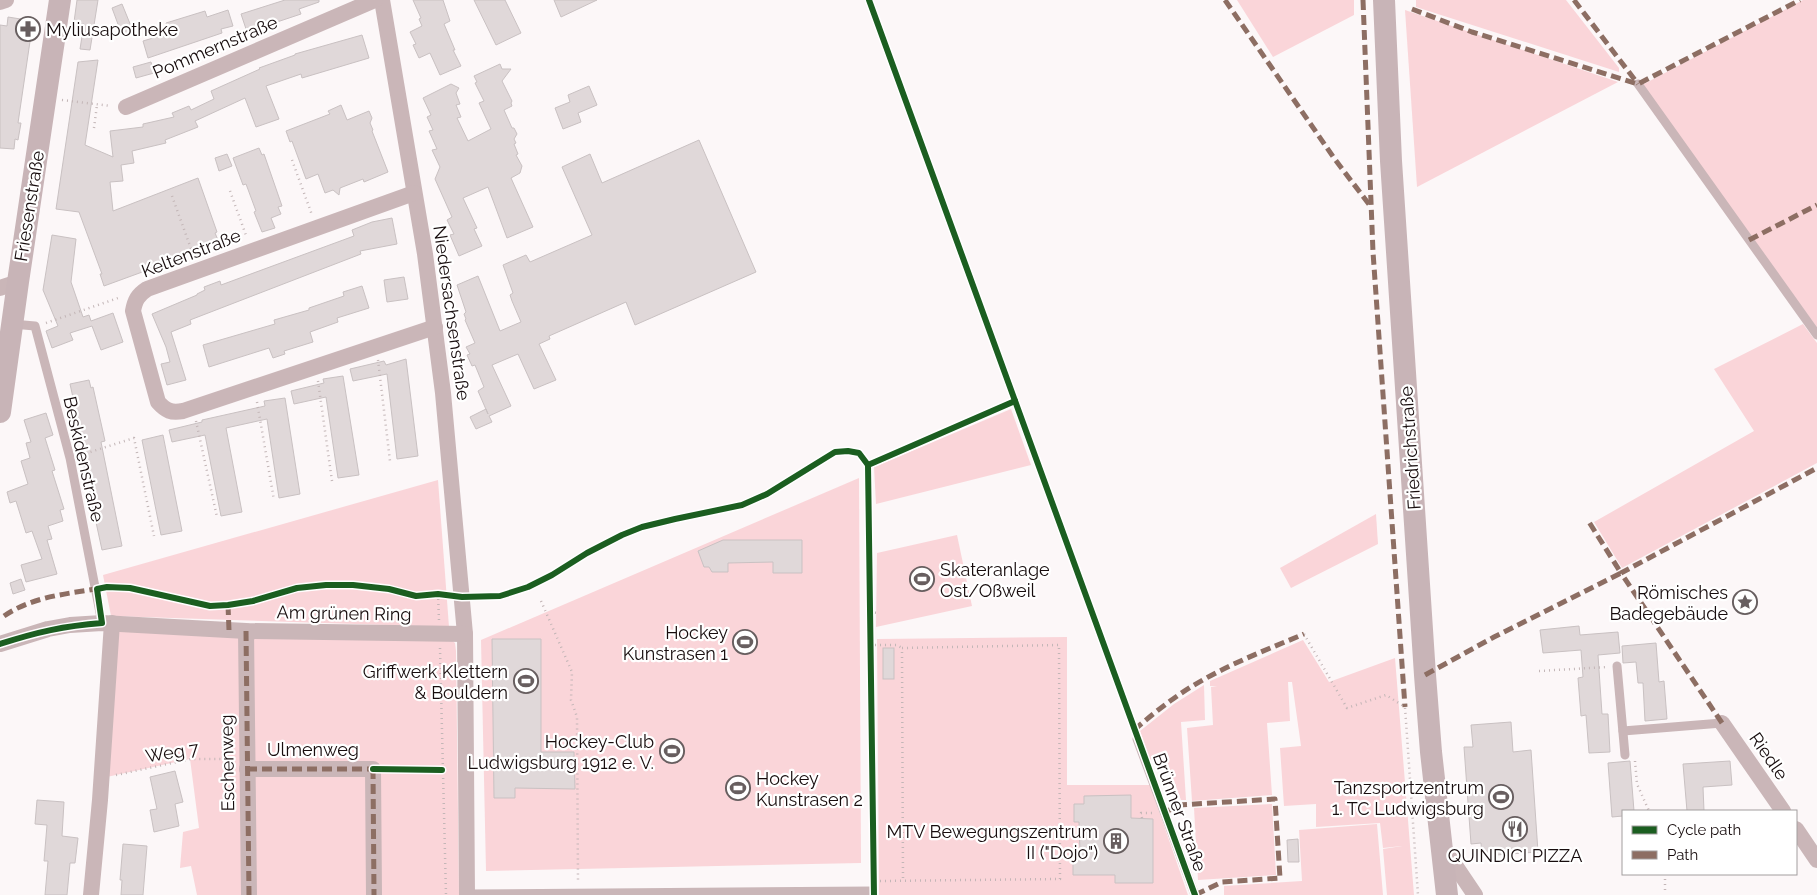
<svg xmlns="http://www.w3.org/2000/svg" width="1817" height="895" font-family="Raleway,sans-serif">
<rect width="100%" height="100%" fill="#fcf7f8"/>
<!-- green -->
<g fill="#fad5d9">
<path d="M1237,0h117v15l-81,42z"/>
<path d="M1416,0h150l53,68v4l-203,-65z"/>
<path d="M1803,0h14v328l-175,-243z"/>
<path d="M1405,10l213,72 -201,105z"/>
<path d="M1803,324l14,19v120l-195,105 -28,-46 160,-91 -40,-62z"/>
<path d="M1011,409l20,56 -155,39 -2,-37z"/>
<path d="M859,478l2,385 -375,8 -5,-231z"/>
<path d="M438,480l11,147 -338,-11 -8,-41z"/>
<path d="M1376,514l2,30 -87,44 -11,-20z"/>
<path d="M957,535l15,71 -96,21 1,-74z"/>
<path d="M112,623l340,17 3,3 1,8 3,244h-262l-6,-29 -11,2 3,-36 16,-4 -9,-69 -88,19z"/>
<path d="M1067,637v148h83l38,110h-309l-2,-256z"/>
<path d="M1303,640l26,42 66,-24 19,237h-27l-4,-46 19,-3 -19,2 -3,-25 -64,4v-23l-32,2 -4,-58 21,-2 -9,-64h-4l2,39 -23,2 5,72 -80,6 -5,-73 26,-3 -2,-38 6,-1h-7v-5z"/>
<path d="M1204,685l1,35 -24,2 5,78h-5l-13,-36 -12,-6 -6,2 -10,-29 34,-27z"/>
<path d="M1272,804l4,71 -78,5 -4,-72z"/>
<path d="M1377,824l6,71h-159v-9l78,-5 -3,-51z"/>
</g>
<!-- building -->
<g fill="#e0d8d9" stroke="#c9c1c2">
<path d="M77,0h21l-8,50 -10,-1 4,-25 -10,-2z"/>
<path d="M285,0h34v2l-20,7 2,5 -54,18 -6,-18z"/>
<path d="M413,0h30l7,21 -6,3 11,26h-2l8,16 -21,9 -10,-22 -11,5 -6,-13 3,-1 -6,-12 12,-6 -3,-7 2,-1z"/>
<path d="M474,0h31l16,33 -25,12z"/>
<path d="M554,0h43l-36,17z"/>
<path d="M122,4l11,27 -11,4 -10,-27z"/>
<path d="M228,10l5,16 -12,3 1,4 -74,25 -5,-17 27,-8 -4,-10 39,-12 2,6z"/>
<path d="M8,17l25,4 -15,102h3l-3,17 -3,-1 -1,10 -14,-1v-123l7,1z"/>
<path d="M362,35l7,23 -67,20 -1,-4 -35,12 13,33 -23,8 -11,-29 -50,23 3,6 -33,13 1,3 -34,8 2,12 -13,2 2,16 -13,1 3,29 85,-33 19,54 -2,1 3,7 -33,13 1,3 -82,30 -4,-12h2l-23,-62 -23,-3 22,-147 20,-2 -13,85 28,12 -3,-26 33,-4v-3l31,-7 -2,-4 17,-7 2,4 23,-11 -3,-8 49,-22 -1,-1 36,-13v-1z"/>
<path d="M151,62l3,11 -18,5 -3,-11z"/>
<path d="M500,64l2,5h9l-9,12 10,20 -1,2 1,3 -8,4 8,18h2l3,6 -3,5 2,4 -2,1 4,10 -2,1 6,11 -2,7 -9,5 22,49 -26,11 -19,-51 -25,11 14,30 -3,1 8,17 -23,10 -9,-21 4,-1 -7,-14 5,-3 -17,-38 5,-12 -8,-17 5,-1 -8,-18 4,-1 -6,-13 4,-2 -8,-17 28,-14 8,4 -3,5 4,11 -4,1 5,12 -4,1 11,23 23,-12 -12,-26 5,-2 -9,-18 2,-1 -3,-6z"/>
<path d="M589,86l8,19 -19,8 3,9 -18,7 -8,-21 15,-6 -2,-7z"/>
<path d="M341,105l6,15 22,-9 3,7 -2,5 3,7 -1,1 16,41 -24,10 -1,-3 -23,9 -1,7 -6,-5 -8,3 -7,-19 -12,5 -14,-38 -2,1 -4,-11 44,-17 -2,-3z"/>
<path d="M699,140l57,132 -121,53 -9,-23 -77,34 1,3 -11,5 17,36 -22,9 -16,-35 -26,11 19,41 -22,10 3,6 -16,7 -6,-12 16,-8 2,5 -10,-23 6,-4 -9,-22 -3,1 -5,-11 3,-1 -4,-7 9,-4 -10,-23 1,-1 -2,-5 2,-2 -9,-27 21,-9 22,55 21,-9 -9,-21 -2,-6 3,-2 -10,-28 23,-10 4,7 62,-27 -30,-68 28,-13 12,29z"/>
<path d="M259,148l3,7 2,-1 18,52 -4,1 3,7 -10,4 4,10 -13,4 -8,-20 2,-1 -10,-27 -3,1 -10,-27z"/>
<path d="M227,154l5,12 -13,5 -4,-13z"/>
<path d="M392,218l5,26 -37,7 1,3 -171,66 1,4 -20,8 15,48 -19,5 -6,-21 9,-2 -4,-15 -14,-33 45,-19v-1l8,-4 -1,-3 16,-6 1,4 133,-49 -2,-6 20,-8z"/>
<path d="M52,235l24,4 -5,43 12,35 6,-2 2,6 22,-8 10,29 -22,8 -9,-24 -22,7 3,7 -21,8 -6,-17 12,-5 -15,-36z"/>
<path d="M404,277l4,22 -21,3 -3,-22z"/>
<path d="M362,286l7,22 -32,10 1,4 -28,10 3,10 -29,9 1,3 -12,4 -4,-10 -60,19 -6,-22 72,-21 -1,-4 35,-10v-2l35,-12 -1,-4z"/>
<path d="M406,359l12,97 -21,3 -10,-85 -34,7 -3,-12 34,-8 2,4z"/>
<path d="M343,376l16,99 -21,3 -12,-81 -32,7 -3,-13 33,-8 -1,-4z"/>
<path d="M89,380l2,8 2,-1 12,54 -4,1 21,104 -20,4 -19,-88 4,-1 -17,-77z"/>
<path d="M285,398l15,96 -21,4 -12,-79 -41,9 16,84 -21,4 -16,-81 -33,7 -3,-12 33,-8v-2l63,-14 -1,-5z"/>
<path d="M46,413l7,22 -8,3 10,32 -3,1 12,38 -4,1 3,11 -15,5 4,13 -5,1 10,34 -31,8 -5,-17 21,-6 -10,-28 -6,2 -10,-32 -6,2 -3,-11 21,-8 -7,-23 9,-3 -4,-15 5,-1 -7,-22z"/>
<path d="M163,435l19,96 -21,4 -19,-95z"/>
<path d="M723,540h79v33h-29v-11l-45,1v9h-16l-3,-5h-5l-6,-16z"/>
<path d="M21,579l4,11 -12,4 -3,-11z"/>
<path d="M1579,626l1,9 38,-3 2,21 -22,2 4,59h6l2,38 -21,1 -3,-38 -5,1 -3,-38 5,-1 -2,-27 -38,3 -3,-23z"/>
<path d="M492,639h49v113h33l1,37 -60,-1v10h-21z"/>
<path d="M1656,643l3,39 5,-1 3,38 -22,2 -2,-38h-5l-2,-21 -13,1 -1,-17z"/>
<rect x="883" y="648" width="11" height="31"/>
<path d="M1511,722l2,30 18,-2 7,102 -56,4 -1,-13 -10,1 -7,-97h9l-2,-22z"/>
<path d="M1630,761l4,50h-11v5l-11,1 -4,-54z"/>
<path d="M1730,761l2,24 -29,2 1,24h-17l-4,-47z"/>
<path d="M175,771l8,31 -8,2 4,22 -25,6 -4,-22 7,-1 -7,-32z"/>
<path d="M1131,795v23l22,1v64h-38v-8h-42v-24h7l-1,-29h-5v-18h10v-8z"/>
<path d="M37,800l27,2 -2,34 16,2 -3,25h-5l-3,32h-22l3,-34h-4l3,-36 -12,-1z"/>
<path d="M1298,839l1,23h-11l-1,-22z"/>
<path d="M123,844l24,2 -4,49h-22l1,-15h-2z"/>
</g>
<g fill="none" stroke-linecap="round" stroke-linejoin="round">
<!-- path -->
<g stroke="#c3b6b7" stroke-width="2.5" stroke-dasharray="1 4" stroke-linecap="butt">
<path d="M62,100l49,6"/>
<path d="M94,128l3,-23"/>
<path d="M292,160l20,55"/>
<path d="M230,191l17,47"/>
<path d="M172,196l22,61"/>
<path d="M46,323l75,-26"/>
<path d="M378,360l12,101"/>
<path d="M318,381l14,100"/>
<path d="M257,402l17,98"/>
<path d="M196,421l21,96"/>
<path d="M81,455l53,-17 20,98"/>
<path d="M438,594l1,26"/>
<path d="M541,601l31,71 -1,28 6,17 1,166"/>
<path d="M870,612l7,1"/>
<path d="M1304,634l43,74 39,-13 19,12 13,188"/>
<path d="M870,645h27l5,3"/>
<path d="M440,648l6,247"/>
<path d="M1539,671l68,-4"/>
<path d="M1635,761l2,23 12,27"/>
<path d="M116,775l75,-16h43"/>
<path d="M1142,818l-1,-5h12"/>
<path d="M1665,874v20"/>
<path d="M880,881l180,-2 -1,-234 -157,3 1,233"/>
</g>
<!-- service -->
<g stroke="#cab6b8" stroke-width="9">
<path d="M1638,84l179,251"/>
<path d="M12,324l23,2 35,132 32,165"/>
<path d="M1617,666l8,89"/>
<path d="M1623,731l99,-8"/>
<path d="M1137,739l58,156"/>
<path d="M467,894l406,-3"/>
</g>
<!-- minor -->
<g stroke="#cab6b8" stroke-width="16">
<path d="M382,0l43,254 18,139 22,241 2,261"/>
<path d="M0,2l6,-2"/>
<path d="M126,107l249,-107"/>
<path d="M414,193l-267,96c-9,6 -12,11 -14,22l25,91c8,9 13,11 25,9l252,-84"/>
<path d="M0,288l18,-6"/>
<path d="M246,631l3,264"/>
<path d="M0,644l48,-15 22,-4 32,-2 144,8 219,3"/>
<path d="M1722,723l61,88"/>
<path d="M247,769h126l1,126"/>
<path d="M1796,829l21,31"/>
<path d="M1444,849l31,46"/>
<path d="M91,895l9,-95 12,-177"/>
</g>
<!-- secondary -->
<g stroke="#c8b4b7" stroke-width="22">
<path d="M1384,0l7,161 34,514 6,77 16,143"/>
<path d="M0,412l18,-130 42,-282"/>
</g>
<!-- quiet -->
<g stroke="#8d6e63" stroke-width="5" stroke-dasharray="10 5" stroke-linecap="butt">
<path d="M1225,0l109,158 37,49"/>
<path d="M1363,0l10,252 32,455"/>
<path d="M1574,0l64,84"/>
<path d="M1412,9l60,23 166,52 162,-84"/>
<path d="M1749,240l68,-35"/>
<path d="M228,605l1,25"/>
<path d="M4,616c29,-20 64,-22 97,-28"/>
<path d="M246,631l3,264"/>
<path d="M1425,675l69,-38 127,-64 -32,-51"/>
<path d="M1722,723l-101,-150 196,-105"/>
<path d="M1134,730c13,-11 26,-22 39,-31 40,-29 86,-46 131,-65"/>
<path d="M247,769h130"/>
<path d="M373,769l1,126"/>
<path d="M1164,813l15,-8 96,-6 5,79 -58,4 -27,13"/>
</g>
<defs>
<g id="cycleway">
<path d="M869,0c109,298 216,597 326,895"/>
<path d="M868,465l147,-64"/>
<path d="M0,644c37,-12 64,-18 102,-21l-5,-34 10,-2 23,1 80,18 18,-1 25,-4 44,-13 29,-3h27l36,4 27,7 22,-2 24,3 38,-1 28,-9 24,-12 35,-22 35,-18 20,-8 33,-8 67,-14 25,-11 68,-42 13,-1 11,2 9,12 6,430"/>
<path d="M373,769l69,1"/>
</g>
</defs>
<!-- cycleway casing -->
<use href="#cycleway" stroke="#fff" stroke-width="9"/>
<!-- cycleway -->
<use href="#cycleway" stroke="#1b5e20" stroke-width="6"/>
</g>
<!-- icons -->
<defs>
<symbol id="pharmacy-ring" viewBox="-11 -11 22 22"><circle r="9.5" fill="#fff" stroke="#675e5f" stroke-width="1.5"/><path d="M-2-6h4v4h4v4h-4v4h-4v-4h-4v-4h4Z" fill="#675e5f"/></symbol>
<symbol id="stadium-ring" viewBox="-11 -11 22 22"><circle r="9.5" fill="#fff" stroke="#675e5f" stroke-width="1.5"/><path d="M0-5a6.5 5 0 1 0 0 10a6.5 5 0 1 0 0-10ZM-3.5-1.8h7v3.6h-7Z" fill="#675e5f"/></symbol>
<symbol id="sight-ring" viewBox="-11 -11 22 22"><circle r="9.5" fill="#fff" stroke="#675e5f" stroke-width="1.5"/><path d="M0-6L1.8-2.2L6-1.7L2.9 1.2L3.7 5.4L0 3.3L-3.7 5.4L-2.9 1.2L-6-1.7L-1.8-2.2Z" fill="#675e5f"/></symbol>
<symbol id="restaurant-ring" viewBox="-11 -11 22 22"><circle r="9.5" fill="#fff" stroke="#675e5f" stroke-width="1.5"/><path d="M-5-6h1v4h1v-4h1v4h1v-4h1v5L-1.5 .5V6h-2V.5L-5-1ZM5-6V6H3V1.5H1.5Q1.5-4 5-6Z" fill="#675e5f"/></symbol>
<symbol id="building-ring" viewBox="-11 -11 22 22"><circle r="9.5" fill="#fff" stroke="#675e5f" stroke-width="1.5"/><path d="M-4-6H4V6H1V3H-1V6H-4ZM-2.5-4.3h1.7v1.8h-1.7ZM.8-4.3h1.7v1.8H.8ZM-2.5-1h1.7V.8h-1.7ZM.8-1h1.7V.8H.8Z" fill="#675e5f"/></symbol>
</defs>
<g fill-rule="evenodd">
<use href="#pharmacy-ring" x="14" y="15" width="28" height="28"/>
<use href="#stadium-ring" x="908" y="565" width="28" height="28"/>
<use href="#sight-ring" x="1731" y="588" width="28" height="28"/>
<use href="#stadium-ring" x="731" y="628" width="28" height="28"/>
<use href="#stadium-ring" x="512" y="667" width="28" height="28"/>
<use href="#stadium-ring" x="658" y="737" width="28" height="28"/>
<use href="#stadium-ring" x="724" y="774" width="28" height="28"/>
<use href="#stadium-ring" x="1487" y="783" width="28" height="28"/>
<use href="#restaurant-ring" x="1501" y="815" width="28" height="28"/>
<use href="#building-ring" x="1102" y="827" width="28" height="28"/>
</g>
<g text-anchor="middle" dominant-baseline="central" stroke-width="4.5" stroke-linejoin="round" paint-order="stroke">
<!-- poi labels -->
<g font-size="18" fill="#170c0d" stroke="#fff" text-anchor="end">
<text x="46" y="29" text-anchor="start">Myliusapotheke</text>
<text x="940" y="569" text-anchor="start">Skateranlage<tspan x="940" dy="21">Ost/Oßweil</tspan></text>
<text x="1728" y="592">Römisches<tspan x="1728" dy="21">Badegebäude</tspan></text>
<text x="728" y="632">Hockey<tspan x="728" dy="21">Kunstrasen 1</tspan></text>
<text x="508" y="671">Griffwerk Klettern<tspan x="508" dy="21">&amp; Bouldern</tspan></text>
<text x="654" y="741">Hockey-Club<tspan x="654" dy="21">Ludwigsburg 1912 e. V.</tspan></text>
<text x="756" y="778" text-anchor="start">Hockey<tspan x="756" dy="21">Kunstrasen 2</tspan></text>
<text x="1484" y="787">Tanzsportzentrum<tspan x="1484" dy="21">1. TC Ludwigsburg</tspan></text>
<text x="1098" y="831">MTV Bewegungszentrum<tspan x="1098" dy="21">II ("Dojo")</tspan></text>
<text x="1515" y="855" text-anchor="middle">QUINDICI PIZZA</text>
</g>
<!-- street labels -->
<g font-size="18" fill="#170c0d" stroke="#fff">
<text transform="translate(215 47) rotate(-23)">Pommernstraße</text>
<text transform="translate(29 206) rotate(-81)">Friesenstraße</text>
<text transform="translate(191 253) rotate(-21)">Keltenstraße</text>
<text transform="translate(452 313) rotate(82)">Niedersachsenstraße</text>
<text transform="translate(1410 448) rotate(-94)">Friedrichstraße</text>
<text transform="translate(84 459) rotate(77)">Beskidenstraße</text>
<text transform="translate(344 613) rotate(1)">Am grünen Ring</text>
<text x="313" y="749">Ulmenweg</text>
<text transform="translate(172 752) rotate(-9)">Weg 7</text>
<text transform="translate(1769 756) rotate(55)">Riedle</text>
<text transform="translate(227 763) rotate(-91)">Eschenweg</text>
<text transform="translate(1180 812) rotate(70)">Brünner Straße</text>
</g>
</g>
<!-- legend -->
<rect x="1622" y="810" width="175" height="65" fill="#ffffff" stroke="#a29e9e"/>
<rect x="1632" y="826" width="25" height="8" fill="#1b5e20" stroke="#a29e9e"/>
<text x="1667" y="835" font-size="15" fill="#170c0d">Cycle path</text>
<rect x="1632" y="851" width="25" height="8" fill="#8d6e63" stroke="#a29e9e"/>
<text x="1667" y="860" font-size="15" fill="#170c0d">Path</text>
</svg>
